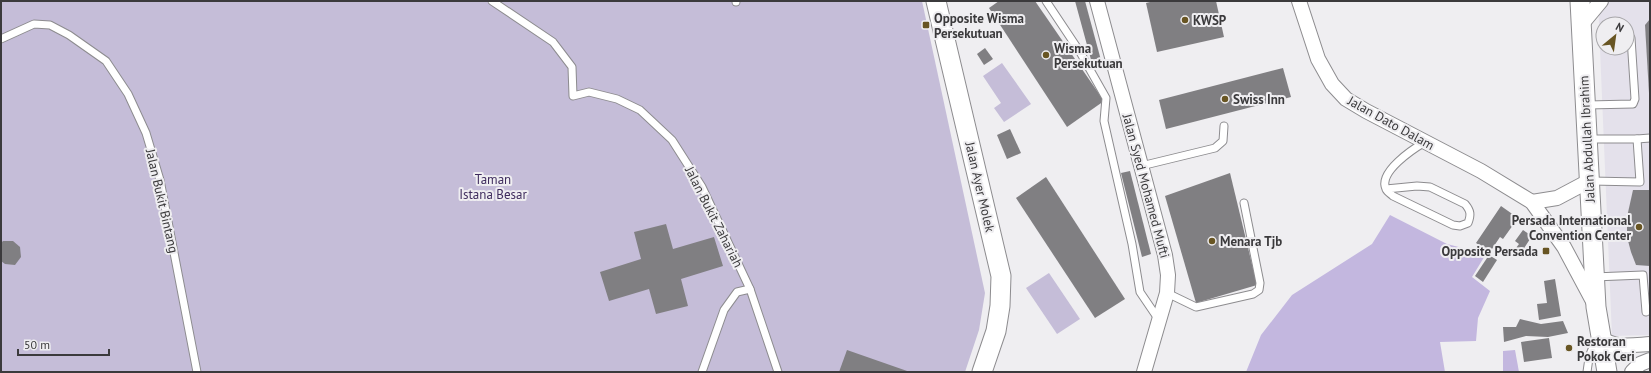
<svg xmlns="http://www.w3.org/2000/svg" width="1651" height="373" font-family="'PT Sans',sans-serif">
<rect width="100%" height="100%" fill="#efeef1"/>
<!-- built -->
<path fill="#e4e1eb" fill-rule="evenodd" d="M1598,1h52v334l-38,1zM1603,24h24v24h-24z"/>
<!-- green -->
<g fill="#c5bdd8">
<path d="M1,1h921l63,292 -6,37 -14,42h-964z"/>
<path d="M1002,63l29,41 -27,18 -10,-14 7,-5 -18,-27z"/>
<path d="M1049,273l31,46 -23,15 -31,-46z"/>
</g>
<!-- forest -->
<g fill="#c3b7df">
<path d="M1390,215l57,29 39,10 -14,23 18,14 -12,27 -2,23 -36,1 5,30h-199l15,-37 31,-40 80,-51z"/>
<path d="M1515,350l4,22h-16v-21z"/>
</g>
<!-- building -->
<g fill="#807f82">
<path d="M999,1h36l69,100 -37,26 -78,-119z"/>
<path d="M1075,1h10l17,63 -9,3z"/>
<path d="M1154,1h62l8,36 -67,15 -11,-49z"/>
<path d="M1650,19v74h-1l-4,-68z"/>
<path d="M985,48l8,11 -9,6 -7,-11z"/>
<path d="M1283,68l8,29 -125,32 -7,-29z"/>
<path d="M1010,129l11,24 -14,6 -10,-24z"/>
<path d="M1130,171l21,83 -9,3 -21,-84z"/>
<path d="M1230,173l27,112 -61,18 -31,-107z"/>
<path d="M1046,177l79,122 -30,19 -79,-120z"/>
<path d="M1633,190h17v76l-14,-1 -5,-13 -4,-15v-20z"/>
<path d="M1501,206l17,12 -15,21 -3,-2 -10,15 -14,-9z"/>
<path d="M666,224l7,25 41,-12 9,29 -42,13 7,27 -32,8 -7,-25 -40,12 -9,-29 41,-13 -7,-27z"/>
<path d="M1523,230l9,6 -13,20 -6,-4 6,-8 -4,-3z"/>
<path d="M3,241h10l7,6 1,10 -6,8 -10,-1 -4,-3v-18z"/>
<path d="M1489,255l8,5 -14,22 -8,-6z"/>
<path d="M1555,279l6,37 -22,4 -2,-16 10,-1 -3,-22z"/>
<path d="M1520,319l21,5 22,-3 5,12 -20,4 -22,-1 -22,6 -1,-15h13z"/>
<path d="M1549,338l3,20 -28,4 -3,-20z"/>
<path d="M847,350l63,22h-71z"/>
</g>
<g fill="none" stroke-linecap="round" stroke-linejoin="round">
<defs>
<g id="lane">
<path d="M492,1l61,41 19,25 1,29 16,-4 28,7 23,11 32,30 30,47 48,102 28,83"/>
<path d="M1046,1l34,51 26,46 -2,23 28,123 8,48 19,28"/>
<path d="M736,2v-1"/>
<path d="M1,39l33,-15 16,1 19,10 37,26 22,33 18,39 14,47 37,192"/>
<path d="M1587,105l46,-1 2,-5 -4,-61"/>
<path d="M1589,139h48l3,43 -49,-1"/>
<path d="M1637,139l13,-1"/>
<path d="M1141,166l74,-18 8,-7 1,-15"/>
<path d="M1386,189l31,-3 13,1 35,17c6,7 6,11 3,19l-8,3 -7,-1 -60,-29c-2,-2 -6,-4 -7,-7 -8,-17 27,-40 39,-47"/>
<path d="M1594,277l49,-2 3,37"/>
<path d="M1167,293l29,14 57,-13 6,-4 1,-7 -16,-80"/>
<path d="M702,372l22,-62 13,-18 13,-3"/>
<path d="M1587,372c2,-14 2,-21 12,-33"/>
</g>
<g id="street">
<path d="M1097,1l68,254 3,20 -1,18 -23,79"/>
<path d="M1299,1l19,58 14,25 14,15 20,12 115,60 51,31 32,45 31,58"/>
<path d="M1581,25l20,-24"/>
<path d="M1532,202l25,-4 32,-17"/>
<path d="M1600,337c14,12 33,8 50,7"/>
<path d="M1632,372l8,-8 10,-4"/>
</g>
<g id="secondary">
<path d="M936,1l65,275 -1,30 -4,25 -14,41"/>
<path d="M1580,1l16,306 11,65"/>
</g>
</defs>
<!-- lane casing -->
<use href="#lane" stroke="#8d8c8f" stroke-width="9"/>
<!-- street casing -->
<use href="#street" stroke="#8d8c8f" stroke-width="16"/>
<!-- secondary casing -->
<use href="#secondary" stroke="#8d8c8f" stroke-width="21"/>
<!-- lane -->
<use href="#lane" stroke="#fff" stroke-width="7"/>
<!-- street -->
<use href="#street" stroke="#fff" stroke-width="14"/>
<!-- secondary -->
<use href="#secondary" stroke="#fff" stroke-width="19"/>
</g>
<!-- markers -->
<g fill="#685523" stroke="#efeef1" stroke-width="1.5">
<circle cx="1185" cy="20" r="4"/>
<rect x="922" y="21" width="8" height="8" rx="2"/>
<circle cx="1046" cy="55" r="4"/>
<circle cx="1225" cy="99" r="4"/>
<circle cx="1639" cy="227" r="4"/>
<circle cx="1212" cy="241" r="4"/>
<rect x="1542" y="247" width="8" height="8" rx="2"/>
<circle cx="1569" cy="348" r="4"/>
</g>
<g text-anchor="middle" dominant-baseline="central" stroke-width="4" stroke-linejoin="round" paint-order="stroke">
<!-- poi labels -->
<g font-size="13" font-weight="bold" fill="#3b3a3c" stroke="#efeef1" text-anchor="start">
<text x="934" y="18">Opposite Wisma<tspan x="934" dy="15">Persekutuan</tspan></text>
<text x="1193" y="20">KWSP</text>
<text x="1054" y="48">Wisma<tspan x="1054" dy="15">Persekutuan</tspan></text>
<text x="1233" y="99">Swiss Inn</text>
<text x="1631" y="220" text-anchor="end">Persada International<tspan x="1631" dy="15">Convention Center</tspan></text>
<text x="1220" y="241">Menara Tjb</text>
<text x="1538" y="251" text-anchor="end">Opposite Persada</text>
<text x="1577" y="341">Restoran<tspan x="1577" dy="15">Pokok Ceri</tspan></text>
</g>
<!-- street labels -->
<g font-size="13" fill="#3b3a3c" stroke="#efeef1">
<text transform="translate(1391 123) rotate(29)">Jalan Dato Dalam</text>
<text transform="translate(1587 139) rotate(-93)">Jalan Abdullah Ibrahim</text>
<text transform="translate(1146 186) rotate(75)">Jalan Syed Mohamed Mufti</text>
<text transform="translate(980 187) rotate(77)">Jalan Ayer Molek</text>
<text transform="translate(162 201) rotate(77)">Jalan Bukit Bintang</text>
<text transform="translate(714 217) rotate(63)">Jalan Bukit Zahariah</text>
</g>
<!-- park labels -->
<g font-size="13" fill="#3e2b5d" stroke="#efeef1">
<text x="493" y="179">Taman<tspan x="493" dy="15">Istana Besar</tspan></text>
</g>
</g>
<!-- border -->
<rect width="1651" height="373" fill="none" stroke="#3b3a3c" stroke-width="4"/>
<!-- north arrow -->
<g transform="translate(1615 36) rotate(29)"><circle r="19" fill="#efeef1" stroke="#a7a6a9"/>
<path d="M0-3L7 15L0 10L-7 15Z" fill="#685523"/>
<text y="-6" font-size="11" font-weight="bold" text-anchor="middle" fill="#3b3a3c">N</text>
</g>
<!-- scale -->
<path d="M18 349v6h91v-6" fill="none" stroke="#3b3a3c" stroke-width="2"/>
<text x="24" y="349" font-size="12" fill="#3b3a3c" stroke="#efeef1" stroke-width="3" paint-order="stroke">50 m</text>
</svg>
